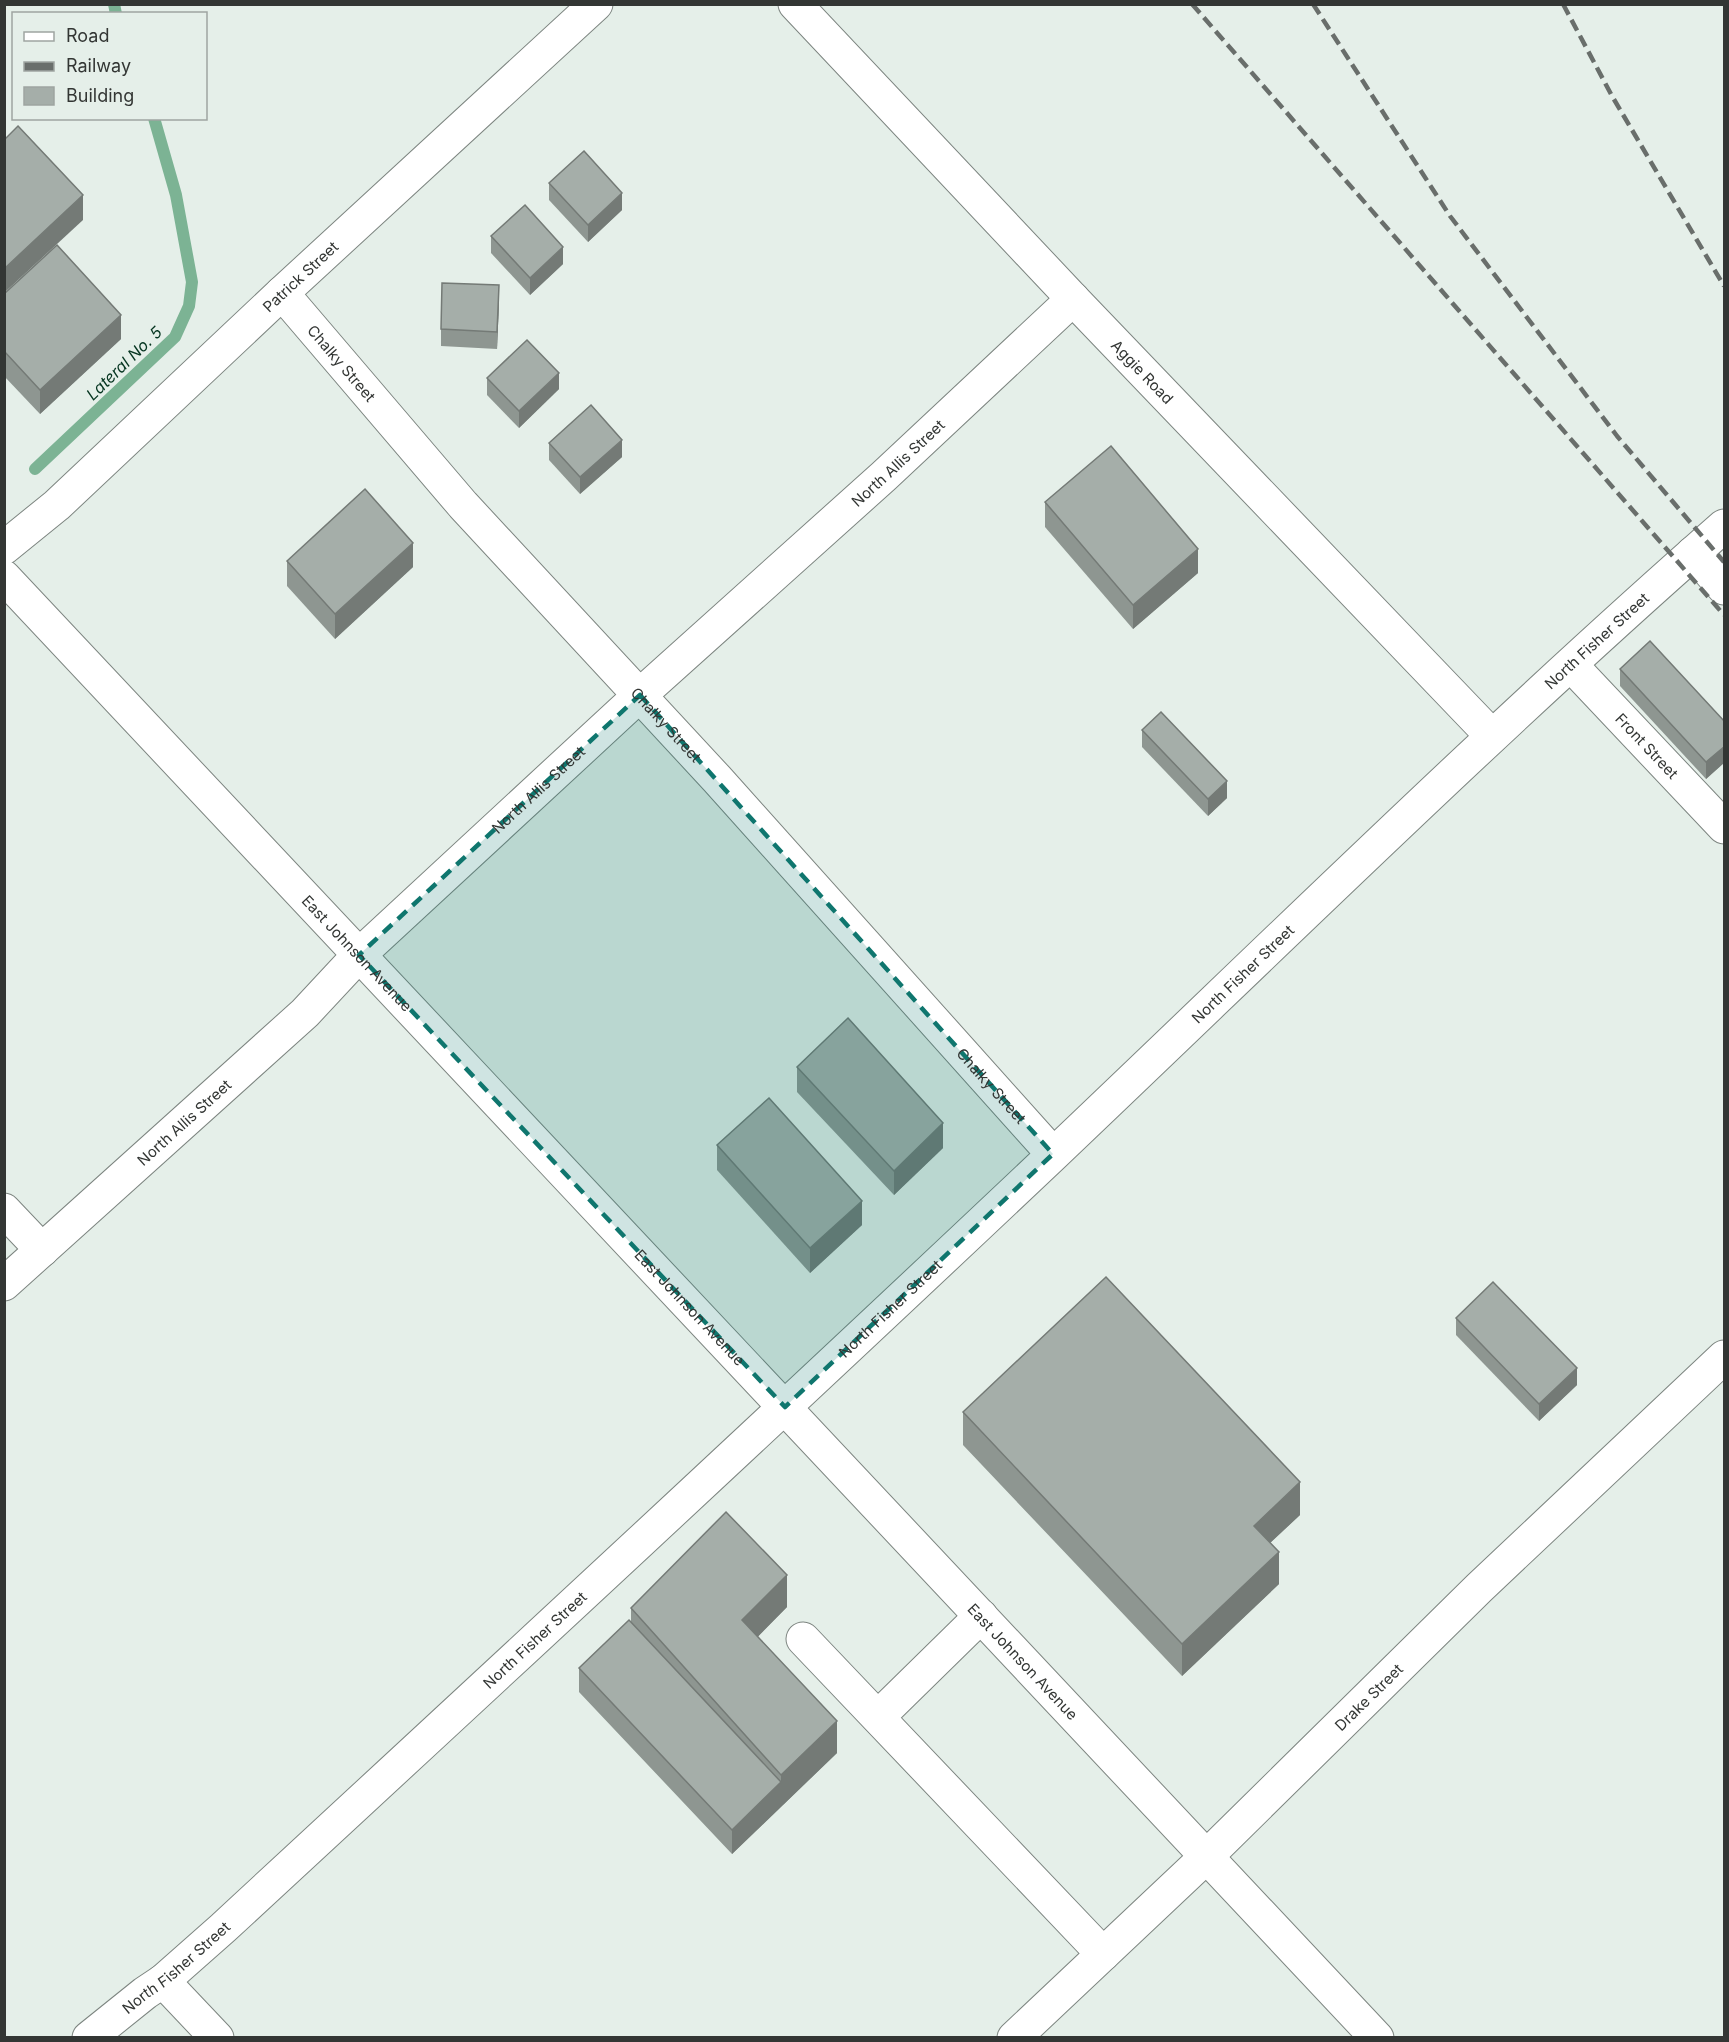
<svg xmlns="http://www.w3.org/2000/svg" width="1729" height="2042" font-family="Inter,sans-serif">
<rect width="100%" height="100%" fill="#e5efe9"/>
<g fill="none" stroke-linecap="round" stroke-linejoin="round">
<!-- stream -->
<g stroke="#7cb394" stroke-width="12">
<path d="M114,4l2,10"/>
<path d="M35,469l140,-132 14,-31 3,-24 -16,-87 -22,-77"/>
</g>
<defs>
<g id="minor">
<path id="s1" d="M795,4l278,295 419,437"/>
<path id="s2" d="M282,293l181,212 254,274 336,375"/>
<path id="s3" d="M4,548l53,-43 225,-212 314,-289"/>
<path d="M1693,553l31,35"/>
<path id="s4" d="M1571,665l153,162"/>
<path d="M4,1210l38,40"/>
<path id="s5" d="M4,1284l301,-271 54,-58 281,-260 244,-219 189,-177"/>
<path d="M803,1639l300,315"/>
<path d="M878,1717l103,-101"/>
<path d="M163,1981l54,57"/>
<path id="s6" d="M89,2038l56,-45 18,-12 60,-53c278,-257 556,-514 831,-774 222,-211 440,-426 670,-628"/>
<path id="s7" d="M1014,2038l192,-181 273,-269 245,-231"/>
</g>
<g id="major">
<path id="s8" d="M4,577l1373,1461"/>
</g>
</defs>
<!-- minor casing -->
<use href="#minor" stroke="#7d8580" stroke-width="35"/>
<!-- major casing -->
<use href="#major" stroke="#7d8580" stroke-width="35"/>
<!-- minor -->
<use href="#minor" stroke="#fff" stroke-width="33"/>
<!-- major -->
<use href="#major" stroke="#fff" stroke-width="33"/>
<!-- rail -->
<g stroke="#696e6b" stroke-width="4.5" stroke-dasharray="12 6" stroke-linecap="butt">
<path d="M1192,4l532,611"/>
<path d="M1313,4l137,212 167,220 107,126"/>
<path d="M1563,4l49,92 112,190"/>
</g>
</g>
<!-- wall -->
<g fill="#8e9691">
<path d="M549,183l73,27 -34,32 -39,-42z"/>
<path d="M491,236l72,28 -33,31 -39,-42z"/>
<path d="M4,294l117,45 -81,75 -36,-38z"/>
<path d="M499,301l-2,48 -56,-3v-17z"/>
<path d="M487,378l72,11 -40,39 -32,-33z"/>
<path d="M549,443l73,14 -42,37 -31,-34z"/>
<path d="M1045,502l153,71 -65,56 -88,-102z"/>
<path d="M287,561l126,6 -78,72 -48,-53z"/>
<path d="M1620,669l105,53v40l-19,17 -86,-93z"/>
<path d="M1142,730l85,68 -19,18 -66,-69z"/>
<path d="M797,1067l146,81 -49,47 -97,-103z"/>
<path d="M717,1145l145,80 -52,48 -93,-103z"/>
<path d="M1456,1318l121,67 -38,36 -83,-86z"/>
<path d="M963,1412l337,103 -30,28 9,41 -97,92 -219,-231z"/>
<path d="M787,1607l-30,30 80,116 -105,101 -153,-162v-24l52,-45v-15z"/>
</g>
<!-- shaded-wall -->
<g fill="#747a76">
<path d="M622,193v17l-34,32v-17z"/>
<path d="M83,195v25l-79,73v-24z"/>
<path d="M563,247v17l-33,31v-17z"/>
<path d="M499,285v16l-2,48v-17z"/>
<path d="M121,315v24l-81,75v-24z"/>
<path d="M559,373v16l-40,39v-17z"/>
<path d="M622,440v17l-42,37v-17z"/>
<path d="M413,543v24l-78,72v-25z"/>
<path d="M1198,549v24l-65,56v-24z"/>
<path d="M1725,746v16l-19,17v-17z"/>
<path d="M1227,781v17l-19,18v-17z"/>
<path d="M943,1123v25l-49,47v-24z"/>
<path d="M862,1201v24l-52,48v-25z"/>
<path d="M1577,1368v17l-38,36v-17z"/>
<path d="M1300,1482v33l-46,43v-32z"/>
<path d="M1279,1552v32l-97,92v-32z"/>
<path d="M787,1575v32l-45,46v-33z"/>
<path d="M837,1721v32l-105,101v-24l49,-48v-7z"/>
</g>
<!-- building -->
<g fill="#a5aea9" stroke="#747a76" stroke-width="1.5">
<path d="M18,126l65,69 -79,74v-129z"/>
<path d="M584,151l38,42 -34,32 -39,-42z"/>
<path d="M525,205l38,42 -33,31 -39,-42z"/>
<path d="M57,245l64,70 -81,75 -36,-39v-57z"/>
<path d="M442,283l57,2 -2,47 -56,-3z"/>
<path d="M527,340l32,33 -40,38 -32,-33z"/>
<path d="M591,405l31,35 -42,37 -31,-34z"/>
<path d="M1111,446l87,103 -65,56 -88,-103z"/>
<path d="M365,489l48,54 -78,71 -48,-53z"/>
<path d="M1650,641l75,81v24l-19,16 -86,-93z"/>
<path d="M1161,712l66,69 -19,18 -66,-69z"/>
<path d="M848,1018l95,105 -49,48 -97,-104z"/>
<path d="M769,1098l93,103 -52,47 -93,-103z"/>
<path d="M1106,1277l194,205 -46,44 25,26 -97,92 -219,-232z"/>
<path d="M1493,1282l84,86 -38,36 -83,-86z"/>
<path d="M726,1512l61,63 -45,45 95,101 -56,54 -150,-167z"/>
<path d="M629,1620l152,162 -49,48 -153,-162z"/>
</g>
<!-- marked area -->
<path fill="#0f766e" fill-opacity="0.2" stroke="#0f766e" stroke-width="4.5" stroke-dasharray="12 8" stroke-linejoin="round" d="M640,695l413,459 -268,253 -426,-452z"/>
<g text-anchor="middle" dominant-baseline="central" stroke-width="5" stroke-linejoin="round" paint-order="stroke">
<!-- street labels -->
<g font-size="15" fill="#333634" stroke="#e5efe9">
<text stroke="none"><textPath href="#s3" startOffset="402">Patrick Street</textPath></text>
<text stroke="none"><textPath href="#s2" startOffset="92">Chalky Street</textPath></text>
<text stroke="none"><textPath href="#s1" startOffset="506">Aggie Road</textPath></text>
<text stroke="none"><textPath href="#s5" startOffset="1214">North Allis Street</textPath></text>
<text stroke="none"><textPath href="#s6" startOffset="2056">North Fisher Street</textPath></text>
<text stroke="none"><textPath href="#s2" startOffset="578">Chalky Street</textPath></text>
<text stroke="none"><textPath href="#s4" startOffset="111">Front Street</textPath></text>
<text stroke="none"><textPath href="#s5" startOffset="728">North Allis Street</textPath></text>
<text stroke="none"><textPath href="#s8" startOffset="516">East Johnson Avenue</textPath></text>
<text stroke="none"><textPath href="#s6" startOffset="1570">North Fisher Street</textPath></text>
<text stroke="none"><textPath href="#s2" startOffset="1064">Chalky Street</textPath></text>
<text stroke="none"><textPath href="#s5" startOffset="242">North Allis Street</textPath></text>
<text stroke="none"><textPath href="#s8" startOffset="1002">East Johnson Avenue</textPath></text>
<text stroke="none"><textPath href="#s6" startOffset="1084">North Fisher Street</textPath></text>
<text stroke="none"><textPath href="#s6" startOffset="598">North Fisher Street</textPath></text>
<text stroke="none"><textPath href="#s8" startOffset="1488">East Johnson Avenue</textPath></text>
<text stroke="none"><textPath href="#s7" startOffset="492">Drake Street</textPath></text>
<text stroke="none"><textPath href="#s6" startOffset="112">North Fisher Street</textPath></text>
</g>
<!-- water labels -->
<g font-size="16" font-style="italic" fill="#053520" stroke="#e5efe9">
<text transform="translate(124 363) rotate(-44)">Lateral No. 5</text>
</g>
</g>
<!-- border -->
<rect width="1729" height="2042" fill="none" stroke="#333634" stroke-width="12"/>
<!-- legend -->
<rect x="12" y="12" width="195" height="108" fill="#e5efe9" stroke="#9ea5a1" stroke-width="1.5"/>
<rect x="24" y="32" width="30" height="9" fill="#ffffff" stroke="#9ea5a1" stroke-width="1.5"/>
<text x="66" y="42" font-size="18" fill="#333634">Road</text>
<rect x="24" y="62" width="30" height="9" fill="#696e6b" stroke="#9ea5a1" stroke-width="1.5"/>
<text x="66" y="72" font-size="18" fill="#333634">Railway</text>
<rect x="24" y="87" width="30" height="18" fill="#a5aea9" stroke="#9ea5a1" stroke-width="1.5"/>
<text x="66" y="102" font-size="18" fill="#333634">Building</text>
</svg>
